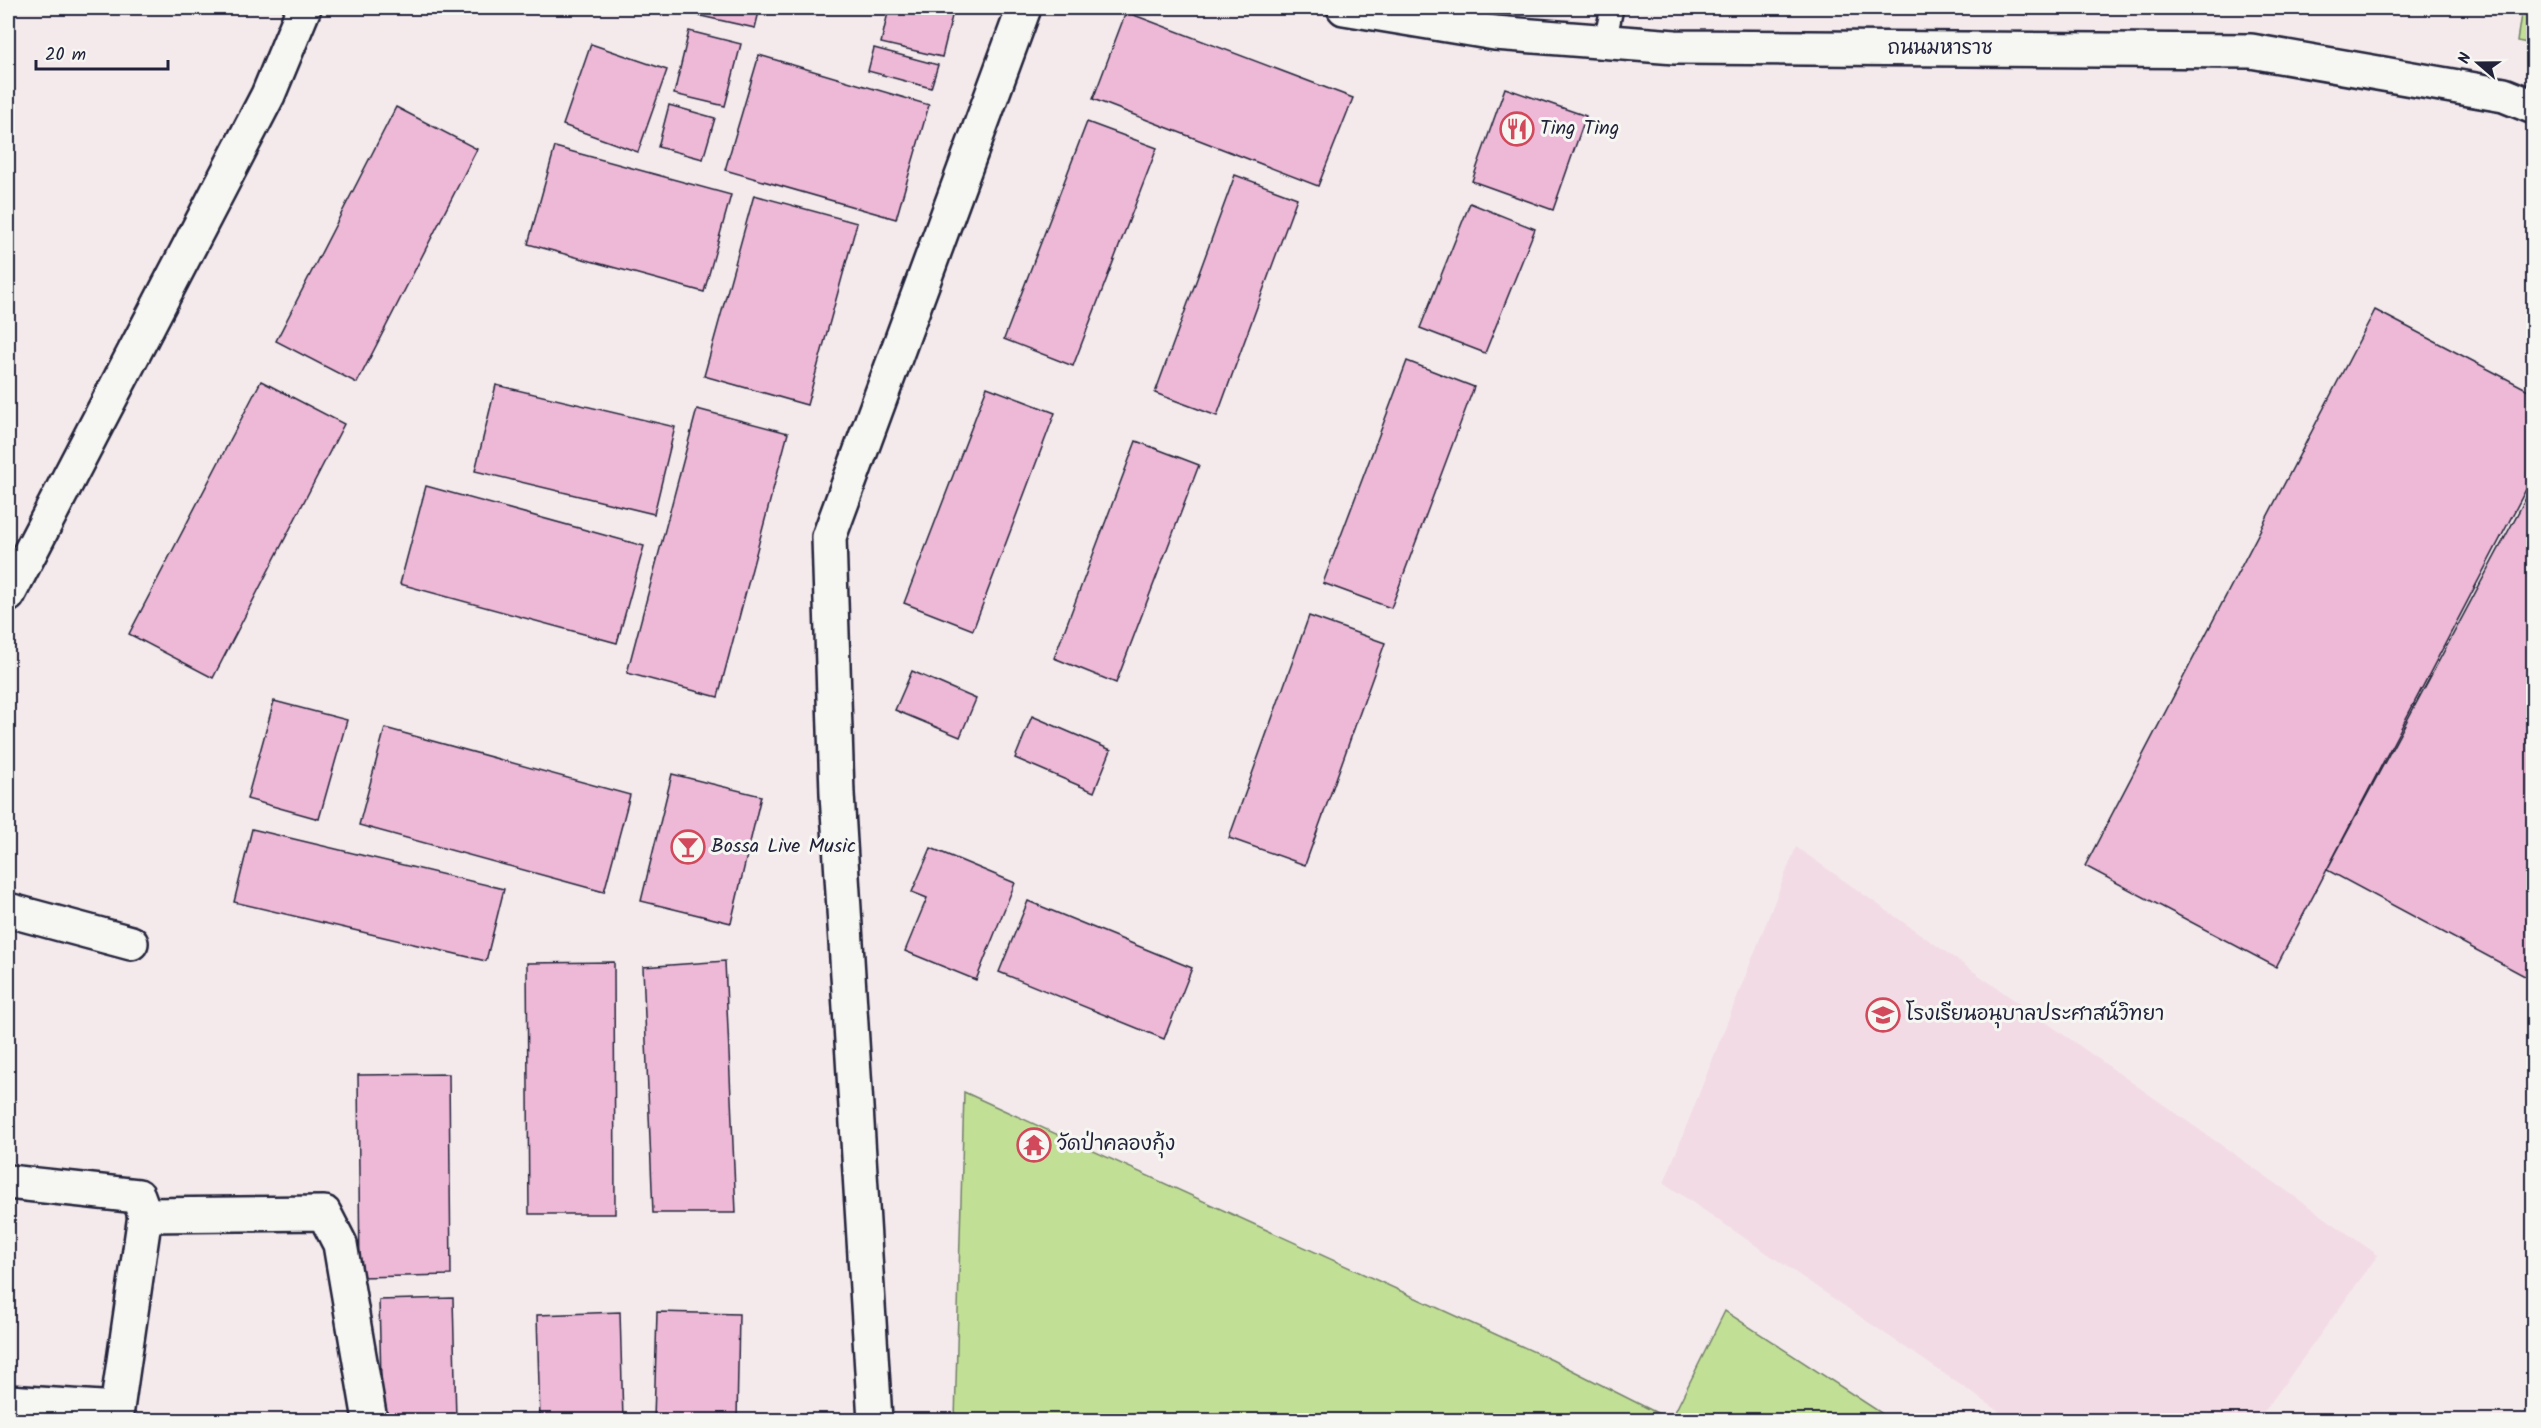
<svg xmlns="http://www.w3.org/2000/svg" width="2541" height="1428" font-family="Kalam,'Playpen Sans Thai',sans-serif">
<rect width="100%" height="100%" fill="#f4eaec"/>
<filter id="ink" filterUnits="userSpaceOnUse"><feTurbulence type="fractalNoise" baseFrequency=".0167" numOctaves="2"/><feDisplacementMap in="SourceGraphic" scale="12" xChannelSelector="R" yChannelSelector="G"/><feConvolveMatrix kernelMatrix="1 2 1 2 8 2 1 2 1" color-interpolation-filters="sRGB"/></filter>
<g filter="url(#ink)">
<!-- built -->
<path fill="#f2dbe5" d="M1796,847l582,408 -120,165h-246l-348,-237z"/>
<!-- green -->
<g fill="#c2df96" stroke="#728068" stroke-width="1.5">
<path d="M2522,8h11v36l-16,-3z"/>
<path d="M964,1092l588,268 119,60 54,-109 167,109h-937z"/>
</g>
<!-- building -->
<g fill="#edb9d6" stroke="#22223b" stroke-width="1.5">
<path d="M665,8h95l-5,20z"/>
<path d="M889,8h65l-12,49 -61,-14z"/>
<path d="M1126,12l227,86 -35,88 -225,-87z"/>
<path d="M689,31l52,13 -16,62 -51,-12z"/>
<path d="M591,44l76,26 -29,82 -75,-27z"/>
<path d="M874,48l64,17 -7,23 -63,-17z"/>
<path d="M759,55l170,50 -33,114 -171,-49z"/>
<path d="M1505,88l81,28 -33,94 -81,-29z"/>
<path d="M669,105l46,13 -12,41 -45,-12z"/>
<path d="M396,107l81,42 -120,234 -81,-42z"/>
<path d="M1087,122l70,26 -84,218 -69,-27z"/>
<path d="M555,147l176,48 -27,97 -176,-48z"/>
<path d="M1235,175l62,23 -80,218 -62,-23z"/>
<path d="M754,195l103,28 -50,182 -103,-29z"/>
<path d="M1470,203l65,26 -50,124 -65,-25z"/>
<path d="M2375,310l159,83v81l-258,493 -191,-101z"/>
<path d="M1407,361l67,26 -83,221 -68,-25z"/>
<path d="M261,381l83,43 -131,254 -84,-44z"/>
<path d="M496,385l179,42 -21,87 -179,-43z"/>
<path d="M987,387l68,26 -82,217 -69,-27z"/>
<path d="M697,409l91,24 -70,264 -91,-24z"/>
<path d="M1136,441l63,24 -83,218 -62,-25z"/>
<path d="M2534,483v498l-207,-111z"/>
<path d="M426,486l218,60 -27,97 -217,-59z"/>
<path d="M1309,616l76,27 -80,222 -76,-27z"/>
<path d="M912,671l64,28 -16,38 -65,-27z"/>
<path d="M274,701l73,19 -28,99 -72,-20z"/>
<path d="M1032,716l79,34 -17,42 -79,-34z"/>
<path d="M385,728l245,67 -26,97 -245,-67z"/>
<path d="M672,774l89,22 -30,127 -90,-22z"/>
<path d="M252,829l252,60 -18,72 -252,-59z"/>
<path d="M931,848l84,35 -39,97 -71,-29 22,-53 -15,-6z"/>
<path d="M1028,901l164,67 -28,71 -165,-67z"/>
<path d="M725,961l11,252h-83l-10,-246z"/>
<path d="M614,962l1,252h-86l-2,-251z"/>
<path d="M449,1074l2,201 -91,2 -2,-202z"/>
<path d="M453,1298l3,122h-74l-3,-120z"/>
<path d="M620,1312l3,108h-83l-3,-105z"/>
<path d="M657,1312l82,2 -2,106h-83z"/>
</g>
<g fill="none" stroke-linecap="round" stroke-linejoin="round">
<defs>
<path id="lane" d="M1605,41l7,-33"/>
<g id="street">
<path d="M8,595l260,-500 36,-87"/>
<path d="M8,910l123,33"/>
<path d="M8,1182l130,14 7,19 179,-2 16,31 30,176"/>
<path d="M8,1402l109,7 28,-194"/>
<path d="M875,1420l-38,-626 -8,-257 195,-529"/>
</g>
<path id="secondary" d="M1344,8l151,25 180,14 576,4 253,44 30,12"/>
</defs>
<!-- lane casing -->
<use href="#lane" stroke="#22223b" stroke-width="26"/>
<!-- street casing -->
<use href="#street" stroke="#22223b" stroke-width="38"/>
<!-- secondary casing -->
<use href="#secondary" stroke="#22223b" stroke-width="38"/>
<!-- lane -->
<use href="#lane" stroke="#f6f6f2" stroke-width="21"/>
<!-- street -->
<use href="#street" stroke="#f6f6f2" stroke-width="33"/>
<!-- secondary -->
<use href="#secondary" stroke="#f6f6f2" stroke-width="33"/>
</g>
</g>
<!-- icons -->
<defs>
<symbol id="restaurant-ring" viewBox="-11 -11 22 22"><circle r="9.5" fill="#f6f6f2" stroke="#d1495b" stroke-width="1.5"/><path d="M-5-6h1v4h1v-4h1v4h1v-4h1v5L-1.5 .5V6h-2V.5L-5-1ZM5-6V6H3V1.5H1.5Q1.5-4 5-6Z" fill="#d1495b"/></symbol>
<symbol id="bar-ring" viewBox="-11 -11 22 22"><circle r="9.5" fill="#f6f6f2" stroke="#d1495b" stroke-width="1.5"/><path d="M-6-5H6L.8 .8V4.5H3.5V6h-7V4.5H-.8V.8Z" fill="#d1495b"/></symbol>
<symbol id="school-ring" viewBox="-11 -11 22 22"><circle r="9.5" fill="#f6f6f2" stroke="#d1495b" stroke-width="1.5"/><path d="M0-5L7-2L0 1L-7-2ZM-4 1L0 2.5L4 1V4Q0 6-4 4Z" fill="#d1495b"/></symbol>
<symbol id="temple-ring" viewBox="-11 -11 22 22"><circle r="9.5" fill="#f6f6f2" stroke="#d1495b" stroke-width="1.5"/><path d="M0-6L5-2H3V0L6.5 2.5H4V6H1.5V3h-3V6H-4V2.5H-6.5L-3 0V-2H-5Z" fill="#d1495b"/></symbol>
</defs>
<g fill-rule="evenodd">
<use href="#restaurant-ring" x="1498" y="110" width="38" height="38"/>
<use href="#bar-ring" x="669" y="828" width="38" height="38"/>
<use href="#school-ring" x="1864" y="996" width="38" height="38"/>
<use href="#temple-ring" x="1015" y="1126" width="38" height="38"/>
</g>
<g text-anchor="middle" dominant-baseline="central" stroke-width="6" stroke-linejoin="round" paint-order="stroke">
<!-- street labels -->
<g font-size="20" fill="#22223b" stroke="#f6f6f2">
<text x="1940" y="49">ถนนมหาราช</text>
</g>
<!-- poi labels -->
<g font-size="20" fill="#22223b" stroke="#f6f6f2" text-anchor="start">
<text x="1540" y="129">Ting Ting</text>
<text x="711" y="847">Bossa Live Music</text>
<text x="1906" y="1015">โรงเรียนอนุบาลประศาสน์วิทยา</text>
<text x="1057" y="1145">วัดป่าคลองกุ้ง</text>
</g>
</g>
<!-- margin -->
<rect width="2541" height="1428" fill="none" stroke="#f6f6f2" stroke-width="30"/>
<rect x="15" y="15" width="2511" height="1398" fill="none" stroke="#22223b" stroke-width="2" filter="url(#ink)"/>
<!-- north arrow -->
<g transform="translate(2478 63) rotate(290)" stroke="#f6f6f2" stroke-width="4.5" paint-order="stroke">
<path d="M0-4.5L10 22L0 15L-10 22Z" fill="#22223b"/>
<text y="-9" font-size="16" font-weight="bold" text-anchor="middle" fill="#22223b">N</text>
</g>
<!-- scale -->
<path d="M36 60v9h132v-9" fill="none" stroke="#22223b" stroke-width="3"/>
<text x="45" y="60" font-size="18" fill="#22223b" stroke="#f6f6f2" stroke-width="4.5" paint-order="stroke">20 m</text>
</svg>
